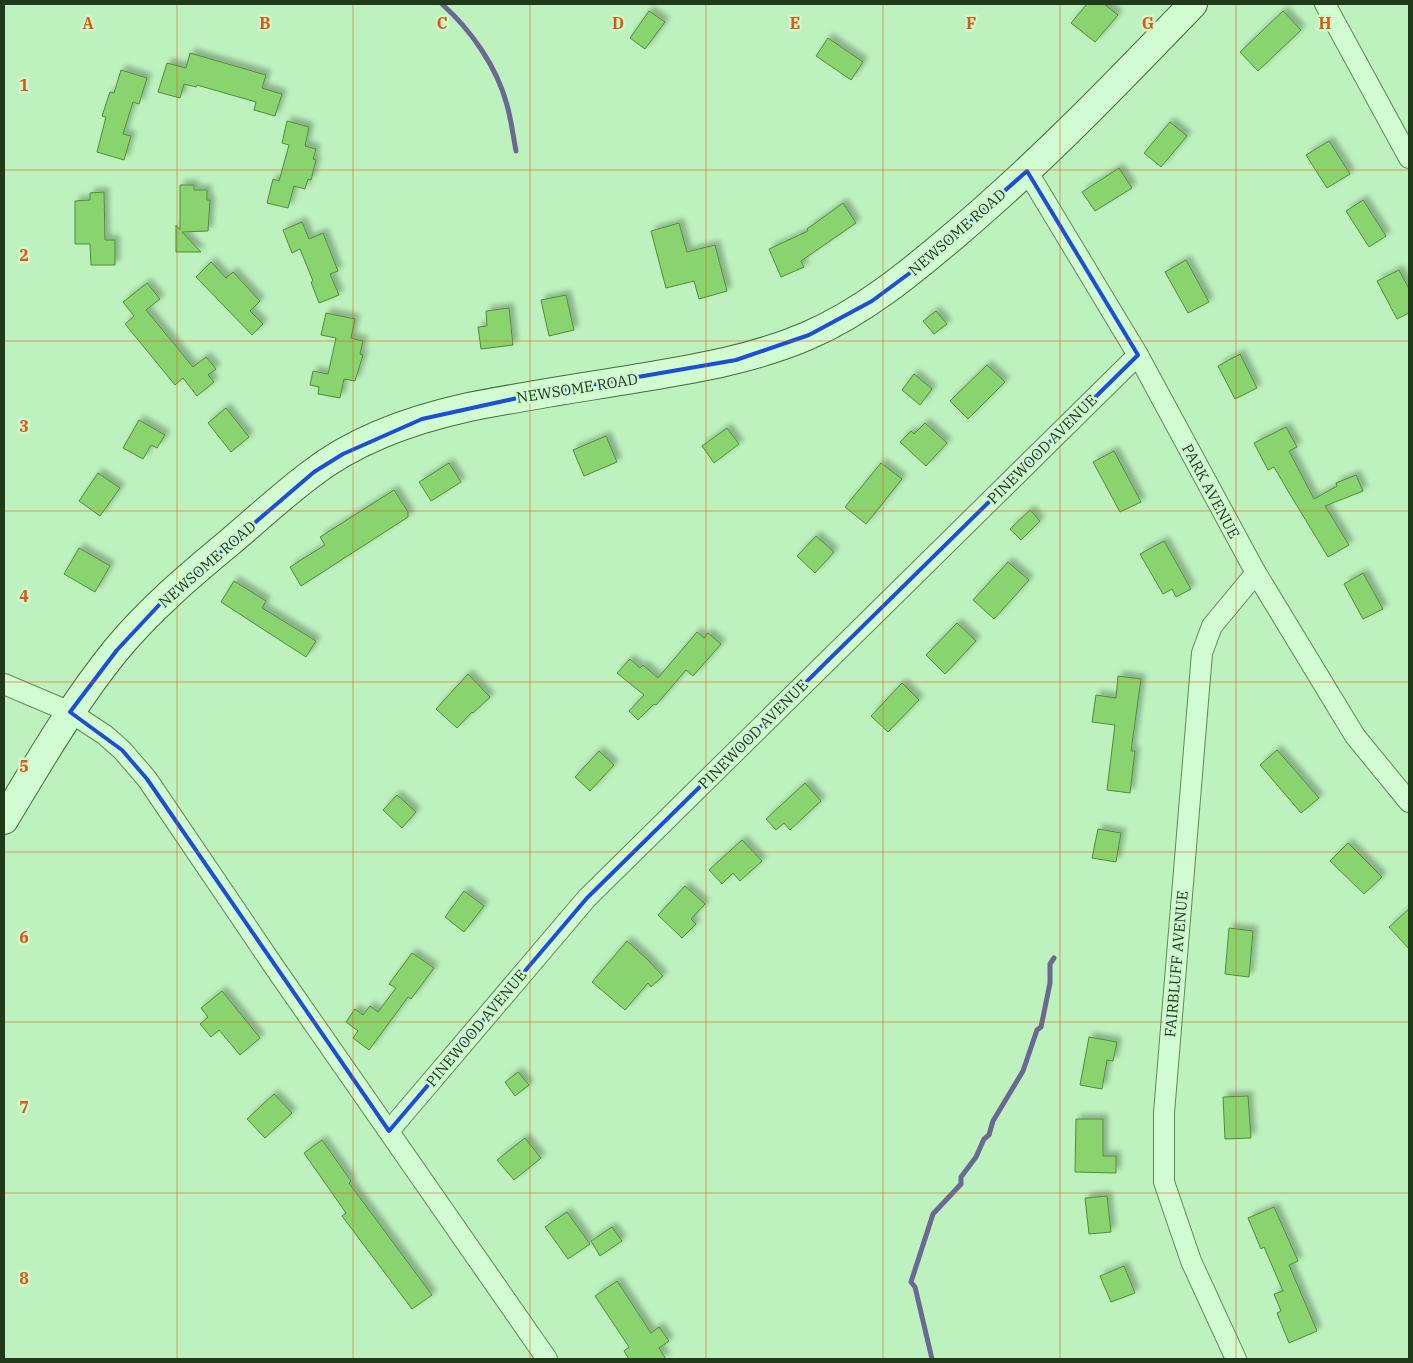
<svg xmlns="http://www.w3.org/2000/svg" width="1413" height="1363" font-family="'IBM Plex Serif',serif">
<defs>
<filter id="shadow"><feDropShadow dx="4.5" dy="-4.5" stdDeviation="2.5" flood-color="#0004"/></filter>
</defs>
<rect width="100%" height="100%" fill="#bdf2be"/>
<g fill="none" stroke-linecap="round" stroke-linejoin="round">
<!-- stream -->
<g stroke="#6b6891" stroke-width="5">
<path d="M442,4c29,26 55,63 65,101 4,14 6,30 9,46"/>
<path d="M932,1359l-17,-72 -4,-5 22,-68 28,-30v-7l15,-20 8,-18 5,-4 4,-14 30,-50 14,-41 4,-3 9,-44v-19l4,-6"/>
</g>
</g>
<!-- building -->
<g fill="#8ad46f" stroke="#508d38" filter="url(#shadow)">
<path d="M1087,4h17l14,11 -23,27 -24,-19z"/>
<path d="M649,11l16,11 -20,27 -15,-11z"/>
<path d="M1283,11l18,19 -43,41 -18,-19z"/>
<path d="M828,38l35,24 -12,18 -35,-24z"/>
<path d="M190,53l76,22 -4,13 20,6 -7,22 -21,-6 2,-8 -59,-17 -1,2 -12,-3 -4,14 -22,-6 9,-29 19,5z"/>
<path d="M121,70l26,8 -8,26 -6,-2 -10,32 8,2 -7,24 -27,-8 9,-35 -4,-1 8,-24 4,1z"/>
<path d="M287,121l22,6 -4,19 11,3 -3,10 3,1 -5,20 -3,-1 -3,10 -11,-3 -6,22 -21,-5 6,-24 6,2 10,-36 -7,-2z"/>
<path d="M1170,122l17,14 -26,31 -17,-14z"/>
<path d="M1329,141l21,33 -23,14 -21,-33z"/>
<path d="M1119,168l13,20 -37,23 -13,-19z"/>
<path d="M180,185h14v5h13v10h3l-2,31 -26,1 19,20h-25v-27l4,5z"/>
<path d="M104,192l1,48h10v25h-24l-1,-21h-15v-43l15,-1v-7z"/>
<path d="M1363,200l23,36 -17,11 -23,-36z"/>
<path d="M843,203l13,20 -55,38 3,6 -23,10 -12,-28 39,-18 -1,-2z"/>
<path d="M302,222l7,17 14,-6 15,38 -8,3 9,21 -20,8 -8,-21 2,-1 -13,-32 -8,4 -9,-23z"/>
<path d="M679,223l8,29 28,-7 12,46 -28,8 -5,-18 -28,7 -15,-57z"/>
<path d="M1186,260l23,42 -21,11 -23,-41z"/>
<path d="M211,262l15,16 7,-6 27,29 -10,10 13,13 -11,11 -56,-58z"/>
<path d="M1399,270l10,19v24l-12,6 -20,-38z"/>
<path d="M147,283l13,16 -14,11 47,57 13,-10 10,12 -8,6 6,7 -17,14 -14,-18 -8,7 -50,-61 9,-8 -11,-14z"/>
<path d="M566,295l8,35 -25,6 -8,-36z"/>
<path d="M509,308l4,37 -32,4 -3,-22 9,-1 -1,-15z"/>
<path d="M936,311l11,13 -13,10 -11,-13z"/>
<path d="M326,313l29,6 -4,19 12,3 -3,13 3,1 -8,26 -11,-2 -4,19 -22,-4 1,-7 -9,-2 3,-14 15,3 8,-36 -15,-3z"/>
<path d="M1240,354l17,34 -22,11 -17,-33z"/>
<path d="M987,365l18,17 -37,37 -18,-18z"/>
<path d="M914,374l18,15 -12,16 -18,-15z"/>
<path d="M226,408l23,29 -18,15 -23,-29z"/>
<path d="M139,420l26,15 -8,13 -6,-3 -8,14 -20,-11z"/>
<path d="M925,423l22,20 -21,23 -26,-24 11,-11 3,3z"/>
<path d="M1286,427l11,20 -8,4 25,48 23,-13 -1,-3 20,-8 7,16 -38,15 24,39 -21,12 -40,-66 -14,-24 -6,3 -14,-27z"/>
<path d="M727,428l12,16 -25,19 -12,-17z"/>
<path d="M606,436l11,26 -33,14 -11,-26z"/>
<path d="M1114,451l27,51 -21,10 -27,-50z"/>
<path d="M449,463l12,19 -30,19 -12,-19z"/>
<path d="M881,463l21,16 -36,45 -21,-17z"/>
<path d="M98,473l22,15 -20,28 -21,-15z"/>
<path d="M394,490l14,22v5l-107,69 -11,-19 35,-22 -5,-8z"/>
<path d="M1030,510l10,11 -19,19 -11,-11z"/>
<path d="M816,536l18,16 -19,21 -18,-17z"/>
<path d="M1164,541l27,48 -15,8 -4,-8 -9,5 -23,-40z"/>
<path d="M79,548l31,18 -15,26 -31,-18z"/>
<path d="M1008,562l21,18 -35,39 -21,-19z"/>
<path d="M1363,573l20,36 -20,10 -19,-35z"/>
<path d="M234,581l32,20 -4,7 54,33 -10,16 -85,-55z"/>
<path d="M957,623l19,18 -31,33 -19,-19z"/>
<path d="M697,632l7,6 4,-5 13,11 -28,32 -7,-6 -30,35 -2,-1 -16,16 -9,-9 15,-16 -27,-22 13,-14 10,9 3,-3 15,13z"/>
<path d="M468,674l22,23 -17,16 -1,-1 -15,16 -21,-19z"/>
<path d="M1118,676l23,3 -10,72h4l-5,42 -23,-3 8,-65 -23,-3 4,-27 20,3z"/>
<path d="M902,683l17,17 -31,32 -17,-16z"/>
<path d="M1277,750l42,48 -18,15 -41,-48z"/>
<path d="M599,751l15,14 -24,26 -15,-14z"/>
<path d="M805,783l16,18 -31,29 -6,-7 -8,7 -10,-11z"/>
<path d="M397,795l19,17 -14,16 -19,-18z"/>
<path d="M1098,829l23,4 -5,29 -24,-4z"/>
<path d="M742,840l20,21 -22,20 -7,-8 -11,11 -13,-14z"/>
<path d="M1348,843l34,34 -18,17 -34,-33z"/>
<path d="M685,886l20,18 -14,15 5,5 -14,14 -24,-23z"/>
<path d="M464,891l20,15 -20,26 -19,-15z"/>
<path d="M1409,909v40l-20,-22z"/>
<path d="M1229,928l24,3 -4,46 -24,-3z"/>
<path d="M627,941l20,18 16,17 -12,11 -3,-4 -23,27 -33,-28z"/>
<path d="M412,953l22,15 -23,31 -3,-2 -39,53 -16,-12 5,-7 -12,-9 9,-13 8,6 7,-9 8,6 18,-24 -7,-4z"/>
<path d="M222,991l38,47 -20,17 -21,-25 -8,7 -11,-13 8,-7 -7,-9z"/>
<path d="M1089,1037l28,5 -4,19 -6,-1 -5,29 -22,-4z"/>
<path d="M518,1072l11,13 -14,11 -10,-14z"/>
<path d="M274,1094l18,19 -27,25 -18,-19z"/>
<path d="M1248,1096l3,42 -26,1 -2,-42z"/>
<path d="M1076,1119h27v37h13v17l-41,-1z"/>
<path d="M525,1138l16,20 -27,22 -17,-20z"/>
<path d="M322,1140l29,41 -2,2 83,112 -20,14 -70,-93 4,-3 -42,-60z"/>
<path d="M1107,1196l4,36 -22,2 -4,-36z"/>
<path d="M1274,1207l24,54 -9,4 28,66 -28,12 -12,-30 4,-2 -7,-17 9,-3 -19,-44 -3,2 -13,-31z"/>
<path d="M567,1212l23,32 -22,15 -23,-32z"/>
<path d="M612,1227l10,14 -22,15 -9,-15z"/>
<path d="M1124,1266l11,27 -24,9 -11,-26z"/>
<path d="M617,1281l34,52 8,-6 10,14 -10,7 7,11h-37l-5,-8 5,-4 -34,-51z"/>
</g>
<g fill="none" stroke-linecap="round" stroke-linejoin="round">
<defs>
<g id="street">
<path d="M1325,4l84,154"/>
<path d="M1027,171l111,184 118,218 99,163 54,66"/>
<path d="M4,684l66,28 35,23 17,15 25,29 128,189 272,391"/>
<path d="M389,1131l198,-233 551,-543"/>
<path d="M1236,1359l-45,-98 -27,-79v-69l38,-460 10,-27 44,-53"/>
</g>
<path id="secondary" d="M4,820c35,-58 69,-117 112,-170 33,-40 74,-75 114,-108 27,-23 53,-47 81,-68 45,-35 103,-55 158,-67 55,-11 109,-19 164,-28 59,-10 118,-19 174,-43 56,-24 103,-63 149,-102 84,-71 161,-151 237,-230"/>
</defs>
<!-- street casing -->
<use href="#street" stroke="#5d8b55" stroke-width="22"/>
<!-- secondary casing -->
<use href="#secondary" stroke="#426d38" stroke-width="30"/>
<!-- street -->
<use href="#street" stroke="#d1fcd2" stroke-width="20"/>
<!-- secondary -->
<use href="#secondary" stroke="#d1fcd2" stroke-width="28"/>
</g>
<!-- marked area -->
<path fill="none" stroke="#1d4ed8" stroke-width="4" stroke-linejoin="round" d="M1027,171l111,184 -551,543 -198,233 -242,-352 -25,-29 -52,-38 47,-62 42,-45 155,-133 29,-18 79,-35 100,-22 214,-37 73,-25 63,-34 50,-37z"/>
<!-- grid -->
<path fill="none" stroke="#de570d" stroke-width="1" stroke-opacity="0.55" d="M177,4v1355M353,4v1355M530,4v1355M706,4v1355M883,4v1355M1060,4v1355M1236,4v1355M4,170h1405M4,341h1405M4,511h1405M4,682h1405M4,852h1405M4,1022h1405M4,1193h1405"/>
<g text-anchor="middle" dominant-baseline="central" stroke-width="5" stroke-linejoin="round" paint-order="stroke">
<!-- street labels -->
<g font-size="15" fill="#21391b" stroke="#cdf8cf">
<text transform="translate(957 232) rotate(-41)">NEWSOME ROAD</text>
<text transform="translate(577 388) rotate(-9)">NEWSOME ROAD</text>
<text transform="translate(1042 449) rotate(-45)">PINEWOOD AVENUE</text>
<text transform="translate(1211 491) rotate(62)">PARK AVENUE</text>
<text transform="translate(207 564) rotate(-41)">NEWSOME ROAD</text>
<text transform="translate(753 734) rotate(-45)">PINEWOOD AVENUE</text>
<text transform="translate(1176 964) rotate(-85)">FAIRBLUFF AVENUE</text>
<text transform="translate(476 1028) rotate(-50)">PINEWOOD AVENUE</text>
</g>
</g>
<g font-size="16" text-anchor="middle" font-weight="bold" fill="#de570d" stroke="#cdf8cf" stroke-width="5" stroke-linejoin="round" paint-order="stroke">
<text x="88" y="29">A</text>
<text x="265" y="29">B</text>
<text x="442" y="29">C</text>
<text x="618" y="29">D</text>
<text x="795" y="29">E</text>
<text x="971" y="29">F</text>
<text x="1148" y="29">G</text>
<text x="1325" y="29">H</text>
<text x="24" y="91">1</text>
<text x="24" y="261">2</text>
<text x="24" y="432">3</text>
<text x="24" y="602">4</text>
<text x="24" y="772">5</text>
<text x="24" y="943">6</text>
<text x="24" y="1113">7</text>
<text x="24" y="1284">8</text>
</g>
<!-- border -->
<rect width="1413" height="1363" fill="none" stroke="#21391b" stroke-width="10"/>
</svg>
